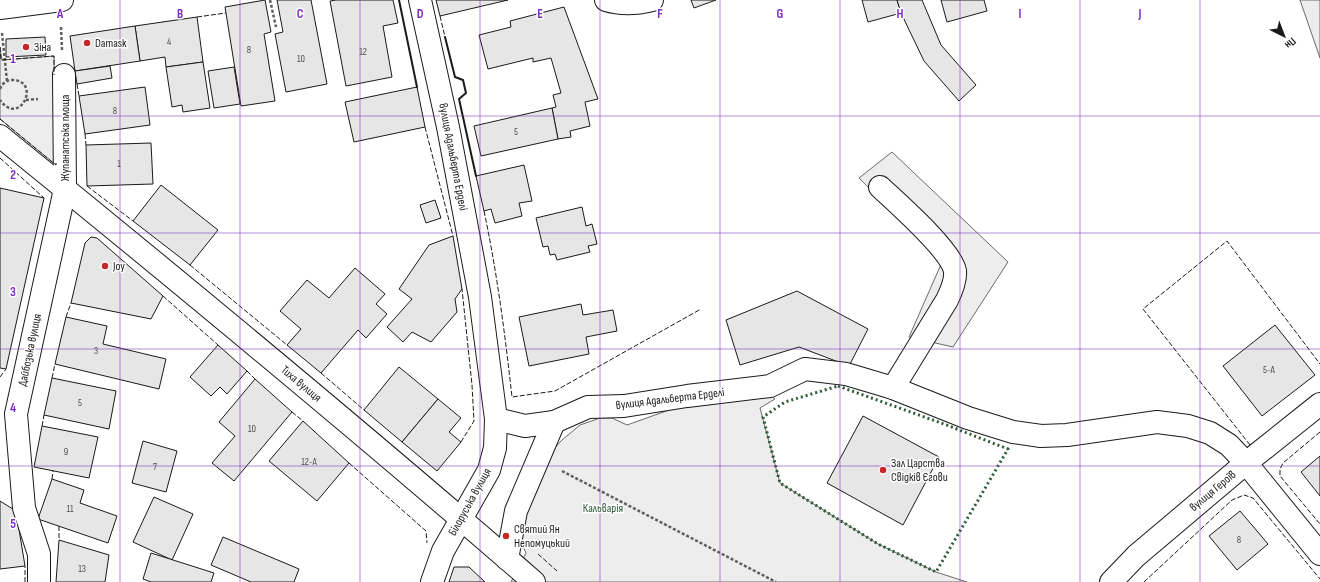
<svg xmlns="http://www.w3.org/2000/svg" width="1320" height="582" font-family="'Sofia Sans Condensed',sans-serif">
<rect width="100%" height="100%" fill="#fff"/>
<!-- built -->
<g fill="#ededed" stroke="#6a6a6a">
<path d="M1300,0h20v58z"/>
<path d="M0,47l2,13 52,-4 2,109 -56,-46z"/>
<path d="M892,152l116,110 -55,85 -44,-10 33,-75 -83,-84z"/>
<path d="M766,391l9,8 -15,9 20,75 98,61 58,28 31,10h-456l15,-29 -5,-11 -1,-16 31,-74 11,-12 18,-15 20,-7h12l15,7 70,-25z"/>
</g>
<!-- building -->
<g fill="#e6e6e6" stroke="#1a1a1a">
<path d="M265,0l6,32 -7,2 11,67 -34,5 -16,-99z"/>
<path d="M277,0h34l16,84 -41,8 -11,-58 8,-2z"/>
<path d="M336,0h57l5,23 -15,3 9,51 -46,9 -16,-85z"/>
<path d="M436,0h72l-68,16z"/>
<path d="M691,0h25l-22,8z"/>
<path d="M862,0h35l4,13 -33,9z"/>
<path d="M897,0h25l19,45 35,40 -17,16 -35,-40 -23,-48z"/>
<path d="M941,0h43l3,11 -40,11z"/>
<path d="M564,7l34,92 -13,3 5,24 -20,5 1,6 -13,2 -6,-31 4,-1 -3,-12 8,-2 -10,-35 -18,4v-4l-45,11 -9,-34 32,-8 -1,-6z"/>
<path d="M197,17l6,45 -37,5 -1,-10 -25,4 -5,-35z"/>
<path d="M135,26l5,35 -65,10 -5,-35z"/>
<path d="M45,37l1,18 -40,2v-18z"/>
<path d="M203,62l7,46 -27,4 -1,-7 -10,2 -6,-40z"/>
<path d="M110,66l2,12 -35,6 -2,-13z"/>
<path d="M234,67l6,37 -26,4 -6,-37z"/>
<path d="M145,87l5,38 -65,9 -6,-38z"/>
<path d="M417,87l8,40 -71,15 -9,-40z"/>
<path d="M552,108l6,31 -77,17 -7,-30z"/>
<path d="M151,143l2,41 -66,2 -1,-41z"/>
<path d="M524,165l8,36 -13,2 3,13 -27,7 -4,-14 -7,2 -8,-35z"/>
<path d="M161,185l57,45 -28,35 -57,-44z"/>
<path d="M0,188l44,10 -38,171 -6,-1z"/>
<path d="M435,200l6,18 -15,5 -6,-18z"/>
<path d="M582,207l4,19 6,-2 5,20 -9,2 2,6 -33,8 -2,-6 -5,1 -2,-9 -5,1 -7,-29z"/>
<path d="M453,236l9,53 -7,10 2,13 -26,30 -19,-10 -9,10 -16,-15 25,-28 -13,-10 30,-44z"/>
<path d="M91,237l6,1 66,58 -12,23 -80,-16 14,-60z"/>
<path d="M355,268l30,26 -9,10 11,10 -21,24 -8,-8 -37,43 -34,-28 14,-16 -21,-18 27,-31 22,18z"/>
<path d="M797,291l71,38 -19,37 -50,-19 -59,18 -14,-45z"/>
<path d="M581,304l2,11 30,-5 4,21 -31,6 3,17 -60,12 -10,-49z"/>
<path d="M66,317l41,9 -4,18 63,15 -7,30 -104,-25z"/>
<path d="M1275,325l40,50 -53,41 -39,-50z"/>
<path d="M218,345l29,26 -20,23 -7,-7 -9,9 -21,-19z"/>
<path d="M399,367l39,32 -36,43 -38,-32z"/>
<path d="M52,378l64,13 -7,38 -65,-14z"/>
<path d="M255,379l37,33 -58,69 -22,-18 23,-27 -16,-14z"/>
<path d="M438,399l23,19 -12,14 12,10 -24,29 -35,-29z"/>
<path d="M863,416l76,41 -36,68 -76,-42z"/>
<path d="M303,421l46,42 -32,38 -48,-40z"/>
<path d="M42,426l56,11 -9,41 -55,-11z"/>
<path d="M143,441l34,10 -11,41 -34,-9z"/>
<path d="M1320,456v40l-19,-24z"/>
<path d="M52,479l32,11 -4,13 37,13 -9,27 -70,-24z"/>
<path d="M154,497l39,17 -21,46 -39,-18z"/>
<path d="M0,501l16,10 9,55 -25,3z"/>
<path d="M1240,511l28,33 -31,26 -28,-34z"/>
<path d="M223,537l76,32 -5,13h-43l-40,-17z"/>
<path d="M59,540l50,15 -4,27h-49z"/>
<path d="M151,553l63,20 -3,9h-60l-8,-3z"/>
<path d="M454,567h15l16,15h-36z"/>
</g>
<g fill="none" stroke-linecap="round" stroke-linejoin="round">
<defs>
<g id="minor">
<path d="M420,0l28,127 32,170 16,122 -1,29 -6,22 -46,81 -11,31"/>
<path d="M606,0c16,5 30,4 46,0"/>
<path d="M0,136c180,146 359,294 534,446"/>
<path d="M880,187c17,16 71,63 75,84 1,10 -4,21 -8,29l-54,88"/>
<path d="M496,419l29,7 29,-4 34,-15 36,-1 63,-10 83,-10 35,-17 41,5 27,8 20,6 75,30 45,14 28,4 26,-1 90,-13 31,4 22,7 19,12 17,18 74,91"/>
<path d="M507,559l9,-48 38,-89"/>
<path d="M39,582v-28l-15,-46 -8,-94 49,-225 -1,-114"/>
<path d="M1111,582l25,-26 110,-93 74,-59"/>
</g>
<path id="major" d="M0,8l62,-8"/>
</defs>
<!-- minor casing -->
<use href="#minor" stroke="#1a1a1a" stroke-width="24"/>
<!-- major casing -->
<use href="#major" stroke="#1a1a1a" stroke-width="24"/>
<!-- path -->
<g stroke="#5f5f5f" stroke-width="2.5" stroke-dasharray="3 2" stroke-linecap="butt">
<path d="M270,0l6,27"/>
<path d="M61,27l1,23"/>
<path d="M2,33l5,48"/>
<path d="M0,89c2,-5 6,-9 12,-9 30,0 8,48 -12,20"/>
<path d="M26,100l12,-1"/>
<path d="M562,471l214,111"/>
</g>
<!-- minor -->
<use href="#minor" stroke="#fff" stroke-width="22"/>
<!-- major -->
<use href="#major" stroke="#fff" stroke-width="22"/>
<!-- hedge -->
<path stroke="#2b5a34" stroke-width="3" stroke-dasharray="2 3" stroke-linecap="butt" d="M838,386l106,38 64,25 -72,123 -58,-28 -98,-61 -17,-66 22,-15z"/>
<!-- fence -->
<g stroke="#1a1a1a" stroke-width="1" stroke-dasharray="5 2" stroke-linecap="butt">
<path d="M440,16l5,21"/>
<path d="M197,17l29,-4"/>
<path d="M0,47l1,13 53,-4v19"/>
<path d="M77,84l2,12"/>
<path d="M0,119l56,46v-2"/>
<path d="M425,127l28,109"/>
<path d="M85,134l1,11"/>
<path d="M0,158l44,40"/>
<path d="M87,186l46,35"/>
<path d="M484,211c13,61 21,123 28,186l43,-6 146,-82"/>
<path d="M190,265l97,80"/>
<path d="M163,296l55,49"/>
<path d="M66,317l5,-14"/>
<path d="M247,371l8,8"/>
<path d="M321,373l43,37"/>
<path d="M0,377l6,-8"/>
<path d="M52,378l3,-14"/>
<path d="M292,412l11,9"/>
<path d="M42,426l2,-11"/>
<path d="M1320,432l-37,31 -3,6v7l40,48"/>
<path d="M461,442l13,-21 -2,-36 -10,-96"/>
<path d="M1250,445l-107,-136 84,-68 93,123"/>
<path d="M349,463l77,68 1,12"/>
<path d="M52,479l1,-8"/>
<path d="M59,526v14"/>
<path d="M538,554l19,17"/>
<path d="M25,582v-16"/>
<path d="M1144,582l88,-82 12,-5 9,3 67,81"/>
</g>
<!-- wall -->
<g stroke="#1a1a1a" stroke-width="2">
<path d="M399,0l18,87"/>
<path d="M445,37l10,40 8,3 3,13 -7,6 17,77"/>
</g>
</g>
<!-- grid -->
<path fill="none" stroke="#7b2cbf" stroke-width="1" stroke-opacity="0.55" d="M120,0v582M240,0v582M360,0v582M480,0v582M600,0v582M720,0v582M840,0v582M960,0v582M1080,0v582M1200,0v582M0,116h1320M0,233h1320M0,349h1320M0,466h1320"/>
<!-- markers -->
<g fill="#c62828" stroke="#fff" stroke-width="1.5">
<circle cx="87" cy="43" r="4"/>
<circle cx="26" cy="47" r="4"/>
<circle cx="105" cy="266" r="4"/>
<circle cx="883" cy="470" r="4"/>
<circle cx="506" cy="536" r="4"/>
</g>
<g text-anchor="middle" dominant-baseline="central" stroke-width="3" stroke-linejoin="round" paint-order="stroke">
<!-- number labels -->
<g font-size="10" fill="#4d4d4d">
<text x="169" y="42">4</text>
<text x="249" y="50">8</text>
<text x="363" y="52">12</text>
<text x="301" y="59">10</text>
<text x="115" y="111">8</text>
<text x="516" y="132">5</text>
<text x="119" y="164">1</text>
<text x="96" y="351">3</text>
<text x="1269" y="370">5-А</text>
<text x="80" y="403">5</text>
<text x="252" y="429">10</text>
<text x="66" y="452">9</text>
<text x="309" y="462">12-А</text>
<text x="155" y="467">7</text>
<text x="70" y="509">11</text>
<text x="1239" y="540">8</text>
<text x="82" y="569">13</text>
</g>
<!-- poi labels -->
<g font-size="12" fill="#1a1a1a" stroke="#fff" text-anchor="start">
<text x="95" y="43">Damask</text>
<text x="34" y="47">Зіна</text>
<text x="113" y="266">Joy</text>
<text x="891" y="463">Зал Царства<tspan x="891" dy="14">Свідків Єгови</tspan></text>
<text x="514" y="529">Святий Ян<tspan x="514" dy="14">Непомуцький</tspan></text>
</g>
<!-- street labels -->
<g font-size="12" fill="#1a1a1a" stroke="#fff">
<text transform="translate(65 138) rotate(-90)">Жупанатська площа</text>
<text transform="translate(453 157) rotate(79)">вулиця Адальберта Ерделі</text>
<text transform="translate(30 350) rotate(-78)">Дайбозька вулиця</text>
<text transform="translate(301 384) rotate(40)">Тиха вулиця</text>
<text transform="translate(670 399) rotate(-7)">вулиця Адальберта Ерделі</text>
<text transform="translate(1213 491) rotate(-40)">вулиця Героїв</text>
<text transform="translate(470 502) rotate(-61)">Білоруська вулиця</text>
</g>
<!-- park labels -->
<g font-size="12" fill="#2b5a34" stroke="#fff">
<text x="603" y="508">Кальварія</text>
</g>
</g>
<g font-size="13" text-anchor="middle" font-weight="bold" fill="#7b2cbf" stroke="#fff" stroke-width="3" stroke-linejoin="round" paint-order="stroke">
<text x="60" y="18">A</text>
<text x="180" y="18">B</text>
<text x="300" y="18">C</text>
<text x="420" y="18">D</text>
<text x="540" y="18">E</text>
<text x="660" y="18">F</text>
<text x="780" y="18">G</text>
<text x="900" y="18">H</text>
<text x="1020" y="18">I</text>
<text x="1140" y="18">J</text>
<text x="13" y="63">1</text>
<text x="13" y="179">2</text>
<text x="13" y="296">3</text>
<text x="13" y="412">4</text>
<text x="13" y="528">5</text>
</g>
<!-- north arrow -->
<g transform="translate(1284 36) rotate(138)" stroke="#ffffff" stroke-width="3" paint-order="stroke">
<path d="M0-3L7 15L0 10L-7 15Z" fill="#1a1a1a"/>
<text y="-6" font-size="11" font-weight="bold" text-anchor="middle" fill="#1a1a1a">Пн</text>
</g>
</svg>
